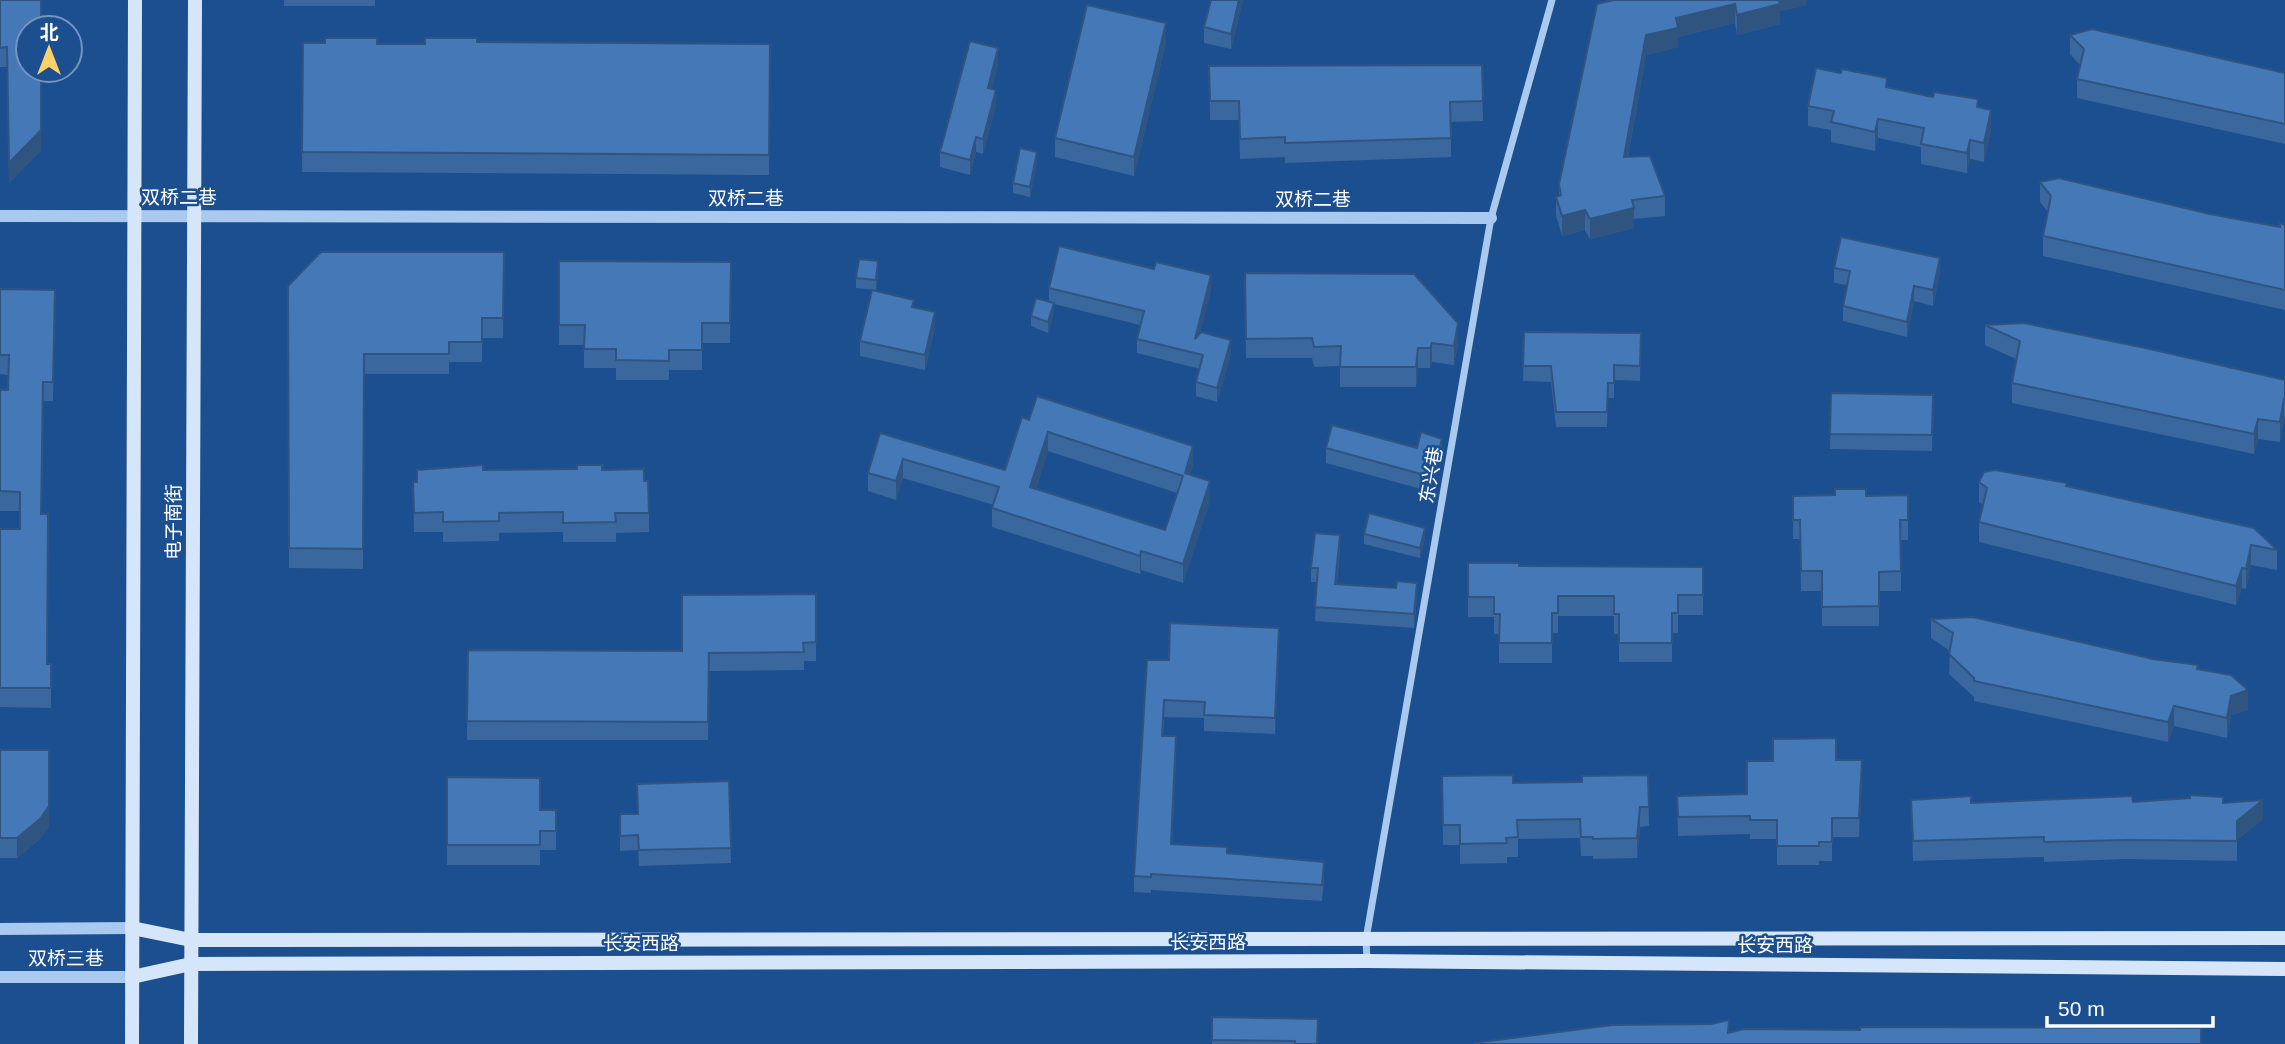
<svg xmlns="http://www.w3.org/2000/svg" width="2285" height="1044" font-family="Helvetica,'Noto Sans SC',sans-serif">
<rect width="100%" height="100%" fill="#1b4f8f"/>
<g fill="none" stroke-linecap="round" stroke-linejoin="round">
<!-- minor -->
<path stroke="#a9c9ee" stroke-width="7" d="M1367,961l-1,-22 125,-721 61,-218"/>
<!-- tertiary -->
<g stroke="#a9c9ee" stroke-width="12">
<path d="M0,216l1491,2"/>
<path d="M0,929l132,-1"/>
<path d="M0,977h132"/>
</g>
<!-- secondary -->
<g stroke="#d6e6fa" stroke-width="14">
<path d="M132,928l59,12 2094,-2"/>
<path d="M132,977l59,-13 1176,-3 918,8"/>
<path d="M132,1044l3,-1044"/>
<path d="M191,1044l4,-1044"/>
</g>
</g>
<!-- wall -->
<g fill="#3a679d" fill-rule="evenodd">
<path d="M0,0l41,28v122l-32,33 -2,-116h-7z"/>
<rect x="284" y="0" width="91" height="6"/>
<path d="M1211,0h32l-12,49 -27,-6v-16z"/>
<path d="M1614,0h193v5l-27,6v13l-43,11 -2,-12 -57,14v10l-32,8 -18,102 37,39v20l-31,3v9l-44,11 -5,-9 -23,6 -6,-20v-19l3,-2v-11z"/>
<path d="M2070,35l215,38v71l-208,-46v-19l3,-14 -10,-11z"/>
<path d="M477,42l293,2 -1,131 -467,-3 1,-129 122,1z"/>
<path d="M1166,42l-32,134 -79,-19v-19z"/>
<path d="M998,64l-6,24 4,17 -13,49 -7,-2 -6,23 -30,-8v-15z"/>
<path d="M1482,65l1,56 -32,1v35l-166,6v-6l-45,2 -1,-39h-29l-1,-54z"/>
<path d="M1887,87l91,20 13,23 -7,32 -14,-3 -3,14 -46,-9v-17l-43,-9 -3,13 -44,-9v-12l-23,-4v-20z"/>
<path d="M1037,162l-7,35 -17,-4v-10z"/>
<path d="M2040,182l240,45 5,-2v85l-242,-54v-20l5,-24 -8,-10z"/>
<path d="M504,252l-1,86h-21v24h-33v12h-85l-1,195 -74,-1 -1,-282z"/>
<path d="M559,261l172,1 -1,81h-28v27h-33v10h-53v-12h-32v-23h-25z"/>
<path d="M1834,268l106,5 -7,33 -19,-5 -7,36 -64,-16v-15l4,-21 -13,-2z"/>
<path d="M878,272l-2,18 -20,-2v-10z"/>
<path d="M1245,273l213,70 -4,22 -22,-3 -2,6h-12l-2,19h-76v-21l-26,1 -2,-9h-66z"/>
<path d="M1049,288l162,2 -11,43 31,21 -14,48 -21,-6v-14l4,-13 -63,-16v-14l3,-14 -86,-21v10l-6,19 -17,-7v-10l18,-14z"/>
<path d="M0,289l55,1 -2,111h-10l-1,113 6,150h3v44l-51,-1v-178h20v-18h-20v-121h8v-15l-8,-1z"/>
<path d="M914,307l21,20 -10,43 -65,-14v-15z"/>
<path d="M1985,325l300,55v39h-1l-4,23 -22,-3 -4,15 -242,-51v-20l4,-24 -31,-14z"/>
<path d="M1524,332l117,1 -1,48 -26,-1v18h-6l-1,29h-51l-5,-45 -28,-1z"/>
<path d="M1831,393l102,2 -1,56 -102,-2z"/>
<path d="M1022,417l171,48 -3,10 20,25 -27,83 -42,-13 -1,4 -148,-47v-19l2,-3 -91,-27 -7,22 -28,-9v-18l12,-40 125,37zM1048,451l129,42 -12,37 -129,-42z"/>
<path d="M1326,448h91l25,6 -10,38 -106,-29z"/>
<path d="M483,470h119l42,11 5,32v19l-33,1v9h-53v-10l-64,1v8l-56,1v-10h-29l-1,-50z"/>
<path d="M1979,482l88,4 210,64v20l-26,-5 -5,24 -4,-1 -6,17 -257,-63v-20l4,-17 -4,-3z"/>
<path d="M1908,495v45h-7v51h-22v35h-57v-35h-21l-1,-52h-7v-43z"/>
<path d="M1364,534l61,4 -5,20 -56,-14z"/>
<path d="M1340,549l-3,35 80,13 -3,31 -99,-7 2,-39h-6v-14z"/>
<path d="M1468,563l51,3 184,1v48h-25v18h-6v29h-53v-28h-5v-18h-56v17h-6v30h-53v-29h-5v-17h-26z"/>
<path d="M816,594v67h-12v9l-95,1 -1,69h-241l1,-90 214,1z"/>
<path d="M1931,619l222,40 45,10 50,41 -17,5 -4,23 -53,-12 -6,16 -194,-41v-4l-25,-23 1,-23 -19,-13z"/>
<path d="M1279,644l-4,90 -71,-3v-13l-40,-1 -1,19 13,17 -4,91 55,9 97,26 -2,22 -171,-11v3l-17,-1v-16l35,-216z"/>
<path d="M0,750l49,76 -9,13 -23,19h-17z"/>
<path d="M1836,760l26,19 -3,58h-27v24h-13v4h-42v-26h-27v-5l-72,2 -1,-40 70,-2 26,-33z"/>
<path d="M1648,775l1,51 -9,1 -3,31 -44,1v-3h-12l-1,-18 -62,1v18h-11v6l-47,1v-19h-17l-1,-69 71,7 69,-1z"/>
<path d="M447,777l93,33h16v40h-16v15h-93z"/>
<path d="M729,781l2,82 -92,3 -1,-16 -18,1v-22l17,-15z"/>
<path d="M1911,800l60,3 162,-1 90,1 40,16 -26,21v21l-111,-2 -82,3v-5l-131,4z"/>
<path d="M1212,1017l105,27h-105z"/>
</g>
<!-- shaded-wall -->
<g fill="#305480">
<path d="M1239,0h4l-12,49v-15z"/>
<path d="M1777,0h30v5l-27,6v13l-43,11v-20z"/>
<path d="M1735,4v19l-57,14v10l-32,8 -22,122v-20l22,-122 30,-17z"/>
<path d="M1166,23v19l-32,134v-19z"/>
<path d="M998,48v16l-10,39v-15z"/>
<path d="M996,90v15l-13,49v-15z"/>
<path d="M1991,110v20l-7,32v-19z"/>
<path d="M1878,119v19l-3,13v-19z"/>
<path d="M41,130v20l-32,33v-20z"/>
<path d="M976,137v15l-6,23v-15z"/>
<path d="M1970,140v19l-3,14v-20z"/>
<path d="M1037,152v10l-7,35v-10z"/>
<path d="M1634,208v20l-44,11v-20z"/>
<path d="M1585,210v20l-23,6v-20z"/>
<path d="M1940,258v15l-7,33v-16z"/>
<path d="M878,261v11l-2,18v-10z"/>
<path d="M1211,275v15l-16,64v-15z"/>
<path d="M1914,286v15l-7,36v-15z"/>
<path d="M1054,303v11l-6,19v-11z"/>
<path d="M935,312v15l-10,43v-15z"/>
<path d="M1458,323v20l-4,22v-19z"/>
<path d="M1231,340v14l-14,48v-14z"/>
<path d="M1432,343v19l-2,6v-20z"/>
<path d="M1418,348v20l-2,19v-20z"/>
<path d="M2284,399v20l-4,23v-20z"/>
<path d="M2258,419v20l-4,15v-20z"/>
<path d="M1048,432v19l-18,55v-19z"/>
<path d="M1442,439v15l-10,38v-15z"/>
<path d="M1193,446v19l-8,27v-19z"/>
<path d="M903,459v19l-7,22v-19z"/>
<path d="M1210,481v19l-27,83v-19z"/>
<path d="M1425,528v10l-5,20v-10z"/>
<path d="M1340,535v14l-5,48v-13z"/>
<path d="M2251,545v20l-5,24v-20z"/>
<path d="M1141,551v19l-1,4v-18z"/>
<path d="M2242,568v20l-6,17v-19z"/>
<path d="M1417,583v14l-3,31v-14z"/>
<path d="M1279,628v16l-4,90v-16z"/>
<path d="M2248,690v20l-17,5 -4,23v-20l4,-22z"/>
<path d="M2174,706v20l-6,16v-20z"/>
<path d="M1176,736v17l-5,107v-16z"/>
<path d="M1862,760v19l-3,58v-19z"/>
<path d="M2263,800v19l-26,21v-19z"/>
<path d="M49,806v20l-9,13 -23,19v-20z"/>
<path d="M1640,807v20l-3,31v-20z"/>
</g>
<!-- building -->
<g fill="#4478b7" stroke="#305480" stroke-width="2" fill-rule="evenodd">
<path d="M0,0h41v28h-13v42h13v60l-32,33 -2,-116 -7,1z"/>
<path d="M1211,0h28l-8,34 -27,-7z"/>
<path d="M1614,0h165l1,4 -43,11 -2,-11 -59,14 2,10 -32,7 -22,122 26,-1 15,40 -33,4 2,8 -44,11 -5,-9 -23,6 -6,-19 5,-2 -2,-11 38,-180z"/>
<path d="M1087,5l79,18 -32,134 -79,-19z"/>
<path d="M2092,29l193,44v51l-208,-45 7,-30 -14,-14z"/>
<path d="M325,38h52v6h48v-6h52v4l293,2 -1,111 -467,-3 1,-109h22z"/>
<path d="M970,41l28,7 -10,40 8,2 -13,49 -7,-2 -6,23 -30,-8z"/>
<path d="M1482,65l1,36 -33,1 1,36 -166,5v-6l-45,2 -1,-38h-29l-1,-35z"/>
<path d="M1816,68l25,5 1,-4 45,9 -1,9 47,10 1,-5 44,7 -1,8 14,3 -7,33 -14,-3 -3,13 -46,-9 3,-16 -46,-9 -3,13 -44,-10 3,-11 -26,-5z"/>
<path d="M1020,148l17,4 -7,35 -17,-4z"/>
<path d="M2059,178l151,36 70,13v-4l5,2v65l-242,-54 8,-40 -11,-14z"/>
<path d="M1841,237l99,21 -7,32 -19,-4 -7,36 -64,-16 7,-35 -16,-3z"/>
<path d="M1059,246l95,23 2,-7 55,13 -16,64 6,-7 30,8 -14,48 -21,-6 7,-27 -66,-16 7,-28 -95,-23z"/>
<path d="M321,252h183l-1,66h-21v24h-33v12h-85l-1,195 -74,-1 -1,-262z"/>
<path d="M859,259l19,2 -2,19 -20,-2z"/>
<path d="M559,261l172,1 -1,61h-28v27h-33v11l-53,-1v-11h-32l1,-24h-26z"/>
<path d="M1245,273l169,1 44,49 -4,23 -22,-3 -2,5h-12l-2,19h-76l1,-21 -27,1 -2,-9 -66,1z"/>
<path d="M0,289l55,1 -2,92h-10l-2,132h7l-1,150h4v24h-51v-159h20v-37l-20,-1v-101h8l1,-35h-9z"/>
<path d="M872,290l42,10 -2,7 23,5 -10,43 -65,-14z"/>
<path d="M1036,298l18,5 -6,19 -17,-6z"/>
<path d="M2024,323l126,26 135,31v19h-1l-4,23 -22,-3 -4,15 -242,-51 8,-42 -35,-16z"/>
<path d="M1524,332l117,1 -1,33 -26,-1v18h-6l-1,29h-51l-5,-46h-28z"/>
<path d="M1831,393l102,2 -1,40 -102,-1z"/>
<path d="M1037,396l156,50 -8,27 25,8 -27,83 -42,-13 -1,5 -148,-48 7,-21 -96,-28 -7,22 -28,-8 12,-40 125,37 17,-53 7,3zM1048,432l135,44 -18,54 -135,-43z"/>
<path d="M1332,425l85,23 4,-16 21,7 -10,38 -106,-29z"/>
<path d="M483,465v5l94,-1v-4h25v5l42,-1v12h4l1,32h-34l1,9 -53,1v-11l-64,1v8l-56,1v-10l-29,1 -1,-31h4v-12z"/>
<path d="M1995,470l72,13 -1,3 188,42 23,22 -26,-5 -5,24 -4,-1 -6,18 -257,-64 8,-34 -8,-6 5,-10z"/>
<path d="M1835,489h31v7l42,-1v25h-8l1,51 -22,1v34l-57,1v-36h-21l-1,-51h-7v-24l42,-1z"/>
<path d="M1369,513l56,15 -5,20 -56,-14z"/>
<path d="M1315,533l25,2 -5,49 61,4 1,-7 20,2 -3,31 -99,-7 3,-39h-7z"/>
<path d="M1468,563h51v3l184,1v28h-25v18h-6v30h-53v-29h-5v-18h-56v17h-6v30h-53l1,-29h-6v-17h-26z"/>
<path d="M816,594v48l-13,1 1,9 -95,1 -1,69 -241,-1 1,-71 214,1v-56z"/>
<path d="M1973,617l180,42 45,6 -1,4 34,6 17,15 -17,6 -4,22 -53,-12 -6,16 -194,-41v-3l-25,-24 4,-21 -22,-14z"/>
<path d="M1170,623l109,5 -4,90 -71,-3 1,-13 -41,-2 -2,36h14l-5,108 56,3v6l97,9 -2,23 -171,-11v3l-17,-1 13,-216h22z"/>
<path d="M1836,738v22h26l-3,58h-27v24h-13v4h-42v-26h-27v-4l-72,1 -1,-21 70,-2v-33h26v-22z"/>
<path d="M0,750h49v56l-9,13 -23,19h-17z"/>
<path d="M1513,775v8l69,-1v-6l66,-1 1,32h-9l-3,31 -44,1v-2h-12l-1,-18 -63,1 1,17 -12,1 1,5 -47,1v-19h-17l-1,-49z"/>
<path d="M447,777l93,1v32h16v21h-16v14h-93z"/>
<path d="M729,781l2,67 -92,2 -1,-15 -18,1v-22h18l-1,-30z"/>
<path d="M2190,795l33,2v6l40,-3 -26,21v20l-111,-1 -82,2v-5l-131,4 -2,-41 60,-4v7l161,-7 1,6 57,-4z"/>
<path d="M1212,1017l106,2 -1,25h-22v-3l-83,-1z"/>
<path d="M1729,1020l-1,13 16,-4 116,1v-3l341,1v16h-727l7,-2 131,-17 99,-1z"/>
</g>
<g text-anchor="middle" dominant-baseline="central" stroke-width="5" stroke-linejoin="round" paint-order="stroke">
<!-- street labels -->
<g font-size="19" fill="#fff" stroke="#1b4f8f">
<text x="179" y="197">双桥二巷</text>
<text x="746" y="198">双桥二巷</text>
<text x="1313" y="199">双桥二巷</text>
<text transform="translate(1431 475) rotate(-80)">东兴巷</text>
<text transform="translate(173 522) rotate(-90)">电子南街</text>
<text x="1208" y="942">长安西路</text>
<text x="641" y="943">长安西路</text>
<text x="1775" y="945">长安西路</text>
<text x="66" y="958">双桥三巷</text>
</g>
</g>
<!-- north arrow -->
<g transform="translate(49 49)"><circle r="33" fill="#1b4f8f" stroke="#7695bc" stroke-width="2"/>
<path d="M0-5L12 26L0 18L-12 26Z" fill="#ffd166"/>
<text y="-10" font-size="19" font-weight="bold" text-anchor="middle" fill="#ffffff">北</text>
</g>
<!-- scale -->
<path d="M2047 1016v10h166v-10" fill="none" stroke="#ffffff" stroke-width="3.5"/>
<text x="2058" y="1016" font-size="21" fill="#ffffff" stroke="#1b4f8f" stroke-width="5" paint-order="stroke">50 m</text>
</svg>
